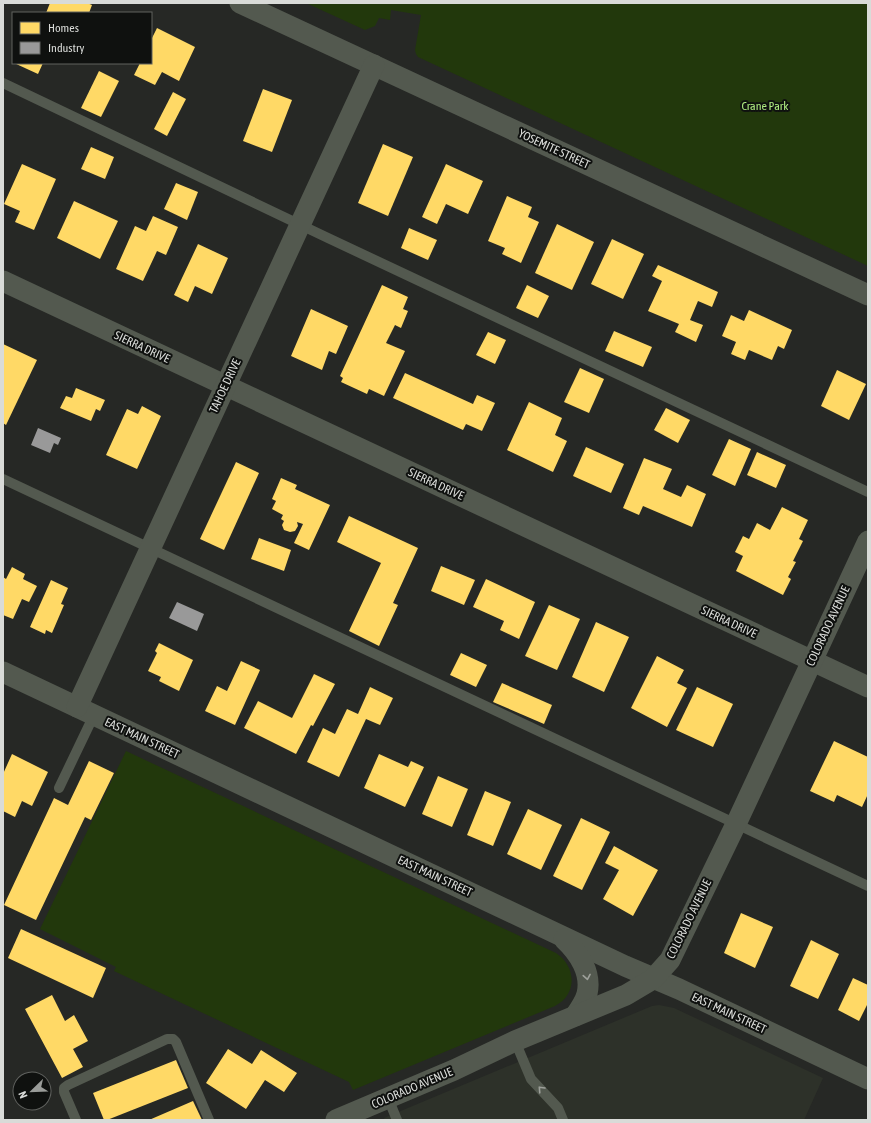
<svg xmlns="http://www.w3.org/2000/svg" width="871" height="1123" font-family="'Asap Condensed',sans-serif">
<rect width="100%" height="100%" fill="#262825"/>
<!-- built -->
<path fill="#2d3129" d="M659,1005l15,3 149,70 -19,42h-419l-1,-2 268,-112z"/>
<!-- green -->
<g fill="#22380c">
<path d="M306,3h562v263l-450,-209 -2,-3 -1,-4 6,-35 -30,-5 -1,10 -11,-2 -4,8 -10,4z"/>
<path d="M126,751l430,202c20,13 22,41 -1,53l-202,84 -4,-8 -235,-111 2,-4 -76,-38z"/>
</g>
<!-- homes -->
<g fill="#ffd966">
<path d="M50,3h37l5,2 -3,8h-43z"/>
<path d="M157,28l38,19 -16,34 -17,-9 -7,13 -21,-10 6,-12h11v-23z"/>
<path d="M14,63h29l-5,11z"/>
<path d="M99,71l20,10 -18,36 -20,-9z"/>
<path d="M263,89l29,11 -20,52 -29,-11z"/>
<path d="M173,92l13,7 -19,37 -13,-7z"/>
<path d="M383,144l30,13 -25,59 -30,-13z"/>
<path d="M91,147l23,10 -9,22 -24,-10z"/>
<path d="M22,164l34,15 -22,51 -19,-8 5,-11 -16,-7z"/>
<path d="M446,164l37,17 -15,33 -22,-10 -9,20 -15,-7z"/>
<path d="M176,183l22,9 -11,28 -23,-11z"/>
<path d="M507,196l25,11 -4,10 11,5 -18,41 -19,-9 3,-6 -17,-7z"/>
<path d="M74,201l44,20 -18,38 -43,-21z"/>
<path d="M153,216l25,11 -12,28 -9,-4 -14,30 -27,-12 19,-43 11,5z"/>
<path d="M557,224l37,18 -22,48 -37,-17z"/>
<path d="M409,228l28,12 -9,20 -27,-12z"/>
<path d="M612,239l32,15 -21,45 -32,-15z"/>
<path d="M198,244l30,14 -16,36 -17,-8 -7,16 -14,-7z"/>
<path d="M658,265l60,27 -6,15 -14,-6 -8,19 13,5 -7,17 -21,-10 4,-8 -31,-13 14,-30 -10,-5z"/>
<path d="M382,285l26,12 -5,12 5,2 -7,17 -6,-3 -9,18 19,8 -21,45 -15,-7 -2,5 -26,-12 2,-4 -3,-2z"/>
<path d="M527,285l22,11 -11,22 -22,-10z"/>
<path d="M311,309l37,17 -12,28 -7,-3 -7,19 -31,-14z"/>
<path d="M749,310l43,20 -8,19 -6,-3 -6,14 -23,-10 -4,10 -14,-6 5,-12 -14,-6 9,-21 13,6z"/>
<path d="M614,331l38,16 -9,20 -38,-16z"/>
<path d="M488,332l18,8 -11,24 -19,-9z"/>
<path d="M3,344l34,16 -31,65 -3,-2z"/>
<path d="M580,368l24,11 -15,34 -25,-11z"/>
<path d="M837,370l29,14 -17,36 -28,-14z"/>
<path d="M405,373l68,31 4,-9 18,8 -13,28 -16,-7 -3,6 -70,-32z"/>
<path d="M76,388l29,12 -5,11 -4,-2 -5,12 -31,-13 6,-12 6,2z"/>
<path d="M529,402l33,16 -7,17 12,6 -14,31 -46,-22z"/>
<path d="M142,406l19,10 -24,53 -31,-14 21,-46 11,5z"/>
<path d="M666,408l24,12 -12,23 -24,-13z"/>
<path d="M729,439l22,10 -16,37 -23,-11z"/>
<path d="M586,447l38,17 -13,29 -38,-17z"/>
<path d="M757,452l29,13 -10,23 -29,-13z"/>
<path d="M644,458l28,11 -9,20 18,8 6,-12 19,9 -14,33 -49,-21 -4,9 -16,-7z"/>
<path d="M236,462l23,11 -35,77 -24,-11z"/>
<path d="M281,478l16,7 -2,4 35,16 -21,45 -15,-7 9,-19 -6,-2 1,4 -3,5 -5,1 -6,-2 -2,-5 2,-4 -3,-2 2,-4 -11,-6 4,-8 -4,-2z"/>
<path d="M782,507l26,13 -9,19 4,2 -10,20 3,1 -8,15 3,2 -8,16 -47,-24 7,-15 -8,-4 8,-16 6,3 8,-16 13,7z"/>
<path d="M349,516l69,32 -25,55 5,2 -19,41 -30,-15 32,-68 -44,-21z"/>
<path d="M259,538l32,12 -7,21 -33,-12z"/>
<path d="M441,566l34,14 -11,25 -33,-14z"/>
<path d="M12,567l13,7 -2,5 14,7 -8,16 -7,-3 -9,20 -10,-4v-38l3,2z"/>
<path d="M486,579l49,23 -16,37 -19,-9 4,-9 -31,-14z"/>
<path d="M51,580l17,8 -7,16 3,1 -12,28 -6,-3 -1,4 -15,-7z"/>
<path d="M549,605l31,14 -23,51 -32,-14z"/>
<path d="M596,622l33,15 -25,55 -32,-15z"/>
<path d="M159,643l34,17 -14,31 -20,-10 2,-4 -13,-6 9,-18 -2,-2z"/>
<path d="M461,653l26,12 -11,22 -26,-12z"/>
<path d="M657,656l27,14 -7,13 10,5 -20,39 -36,-19z"/>
<path d="M241,661l19,9 -25,55 -30,-14 12,-25 10,5z"/>
<path d="M314,674l21,10 -22,42 -2,-1 -15,29 -52,-26 14,-27 34,17z"/>
<path d="M502,683l50,22 -8,19 -51,-22z"/>
<path d="M370,687l23,11 -13,27 -14,-6 -27,58 -32,-15 16,-34 12,6 12,-25 11,5z"/>
<path d="M697,687l36,17 -20,43 -37,-17z"/>
<path d="M834,741l34,16v37l-6,13 -25,-12 -3,7 -24,-11z"/>
<path d="M12,754l36,18 -16,34 -10,-5 -7,16 -12,-6v-37z"/>
<path d="M379,754l29,13 3,-6 13,6 -19,40 -41,-19z"/>
<path d="M89,761l25,12 -23,47 -6,-3 -49,103 -32,-15 50,-107 14,7z"/>
<path d="M438,776l30,13 -16,38 -30,-13z"/>
<path d="M485,791l26,11 -18,44 -26,-11z"/>
<path d="M528,809l34,16 -21,45 -34,-16z"/>
<path d="M581,818l29,14 -28,58 -29,-14z"/>
<path d="M614,846l44,24 -25,46 -30,-17 16,-29 -14,-7z"/>
<path d="M741,913l32,14 -18,41 -31,-15z"/>
<path d="M21,929l85,39 -13,30 -85,-40z"/>
<path d="M811,940l28,14 -21,45 -28,-13z"/>
<path d="M853,978l15,7v18l-9,18 -21,-11z"/>
<path d="M52,995l13,26 9,-6 14,26 -15,8 10,18 -21,11 -37,-69z"/>
<path d="M228,1049l24,15 9,-14 36,23 -13,19 -19,-12 -19,29 -40,-26z"/>
<path d="M176,1060l12,28 -81,32h-3l-11,-27z"/>
<path d="M193,1101l9,19h-53z"/>
</g>
<!-- industry -->
<g fill="#999">
<path d="M38,428l23,10 -3,7 -4,-2 -4,10 -19,-8z"/>
<path d="M177,602l27,12 -7,17 -28,-13z"/>
</g>
<g fill="none" stroke-linecap="round" stroke-linejoin="round">
<!-- service -->
<g stroke="#53594f" stroke-width="10">
<path d="M3,83l325,155 540,254"/>
<path d="M3,479l865,407"/>
<path d="M59,788l35,-73"/>
<path d="M515,1041l16,38 27,29 5,12"/>
<path d="M388,1098l9,22"/>
<path d="M76,1120l-12,-28v-4l4,-3 99,-46h6l3,3 33,78"/>
</g>
<!-- minor -->
<g stroke="#53594f" stroke-width="21">
<path d="M240,3l628,292"/>
<path d="M3,281l865,406"/>
<path d="M3,672l622,294 54,23 189,90"/>
<path d="M77,707l297,-642"/>
<path d="M564,939c15,14 28,34 23,55 -2,8 -7,15 -12,22"/>
<path d="M336,1120l118,-50 61,-29 111,-46 27,-16 17,-19 66,-136 132,-283"/>
</g>
</g>
<!-- one-way arrows -->
<defs><path id="oneway-chevron" d="M-2-3.5L2.5 0L-2 3.5" fill="none" stroke-width="1.6" stroke-linecap="round" stroke-linejoin="round"/></defs>
<g stroke="#9da09a">
<use href="#oneway-chevron" transform="translate(587 977) rotate(80)"/>
<use href="#oneway-chevron" transform="translate(541 1089) rotate(-133)"/>
</g>
<g text-anchor="middle" dominant-baseline="central" stroke-width="4" stroke-linejoin="round" paint-order="stroke">
<!-- park labels -->
<g font-size="12" fill="#aeeb80" stroke="#0f110f">
<text x="765" y="106">Crane Park</text>
</g>
<!-- street labels -->
<g font-size="12" fill="#d9dbd8" stroke="#0f110f">
<text transform="translate(554 149) rotate(25)">YOSEMITE STREET</text>
<text transform="translate(142 347) rotate(25)">SIERRA DRIVE</text>
<text transform="translate(225 386) rotate(-65)">TAHOE DRIVE</text>
<text transform="translate(436 484) rotate(25)">SIERRA DRIVE</text>
<text transform="translate(729 622) rotate(25)">SIERRA DRIVE</text>
<text transform="translate(828 626) rotate(-65)">COLORADO AVENUE</text>
<text transform="translate(142 738) rotate(25)">EAST MAIN STREET</text>
<text transform="translate(435 876) rotate(25)">EAST MAIN STREET</text>
<text transform="translate(689 919) rotate(-64)">COLORADO AVENUE</text>
<text transform="translate(729 1013) rotate(25)">EAST MAIN STREET</text>
<text transform="translate(412 1088) rotate(-23)">COLORADO AVENUE</text>
</g>
</g>
<!-- border -->
<rect width="871" height="1123" fill="none" stroke="#d9dbd8" stroke-width="8"/>
<!-- legend -->
<rect x="12" y="12" width="140" height="52" fill="#0f110f" stroke="#60625f"/>
<rect x="20" y="22" width="20" height="12" fill="#ffd966" stroke="#60625f"/>
<text x="48" y="32" font-size="12" fill="#d9dbd8">Homes</text>
<rect x="20" y="42" width="20" height="12" fill="#999999" stroke="#60625f"/>
<text x="48" y="52" font-size="12" fill="#d9dbd8">Industry</text>
<!-- north arrow -->
<g transform="translate(32 1091) rotate(247)"><circle r="19" fill="#0f110f" stroke="#60625f"/>
<path d="M0-3L7 15L0 10L-7 15Z" fill="#9a9c99"/>
<text y="-6" font-size="11" font-weight="bold" text-anchor="middle" fill="#d9dbd8">N</text>
</g>
</svg>
